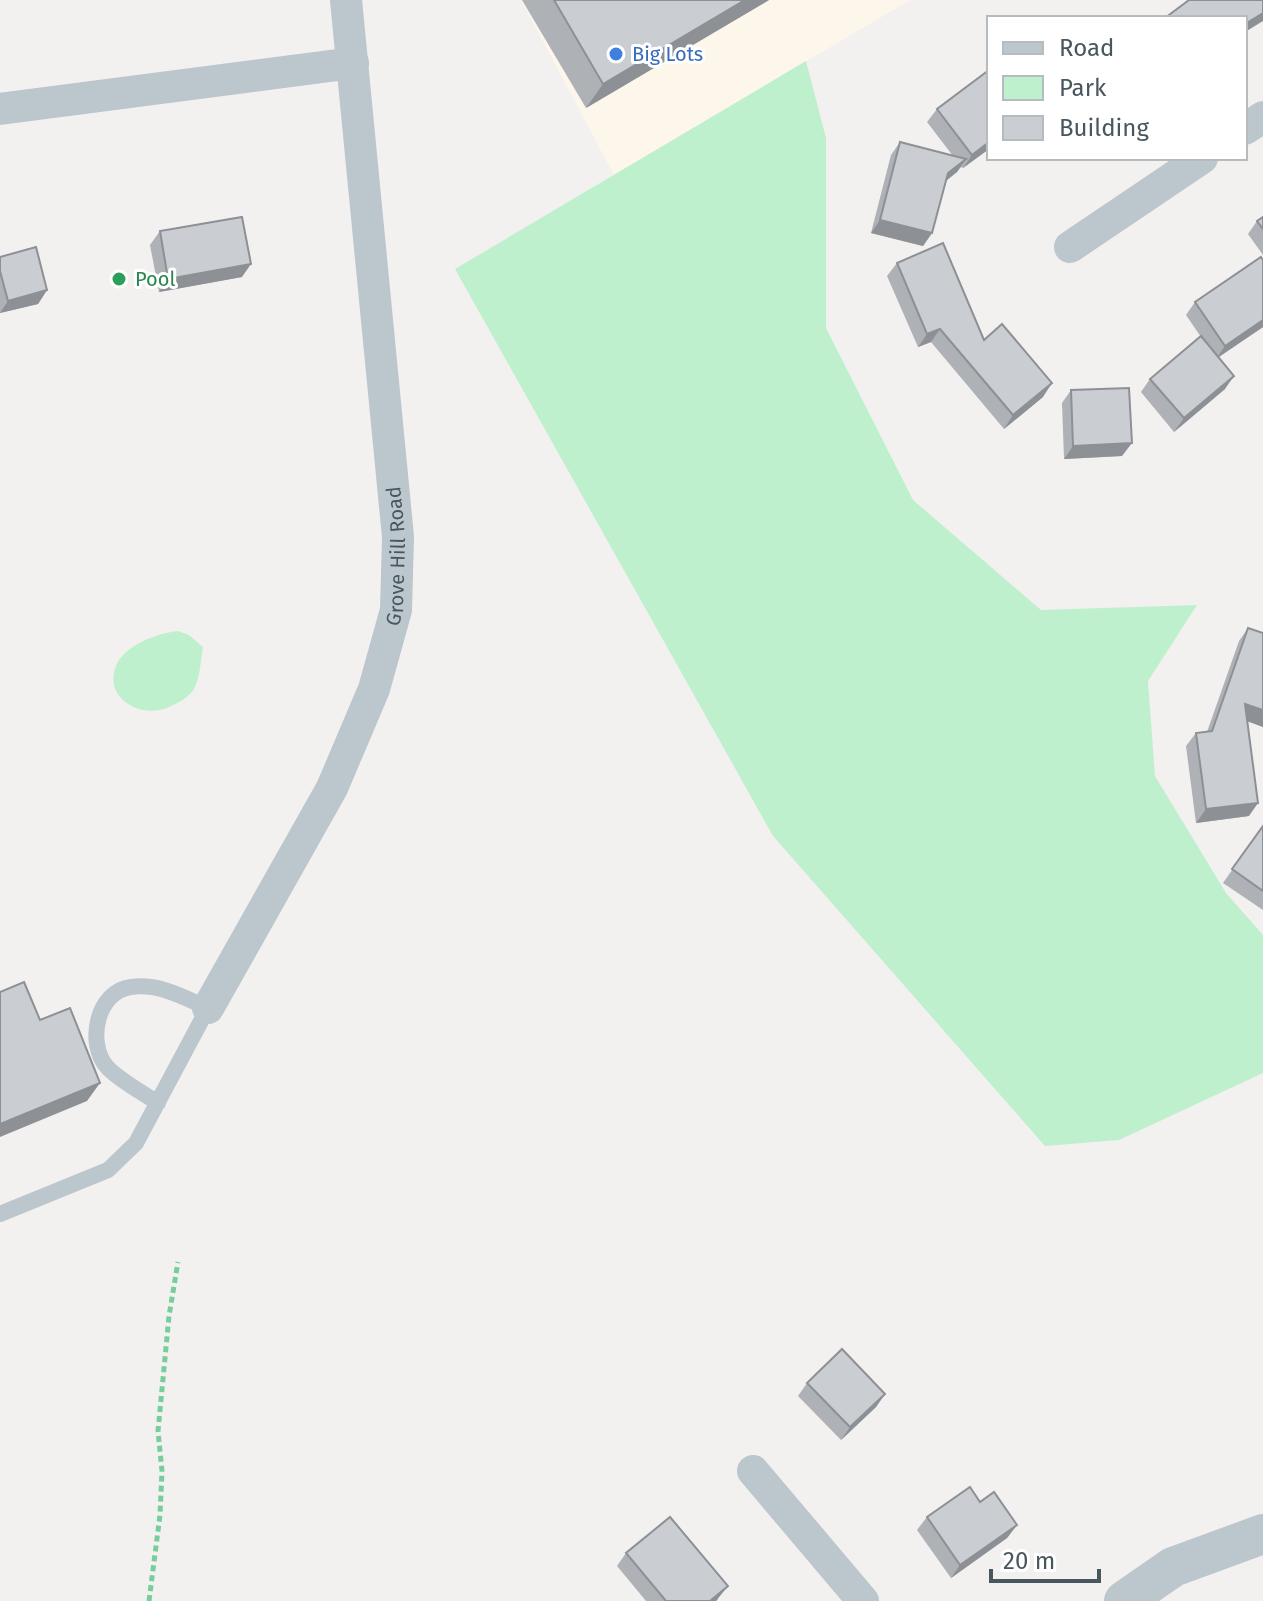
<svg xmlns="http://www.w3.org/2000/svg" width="1263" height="1601" font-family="'Fira Sans',sans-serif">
<rect width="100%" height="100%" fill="#f3f0f0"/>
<!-- commercial -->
<path fill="#fdf6ea" d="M521,0h389l-296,175z"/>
<!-- green -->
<g fill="#bff0cd">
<path d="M806,61l20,77v190l87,172 128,110 156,-5 -49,76 7,95 71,117 37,42v138l-144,67 -74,6 -272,-310 -318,-567z"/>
<path d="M178,631l11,4 14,12c-2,12 -3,31 -9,42 -6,9 -16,14 -25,18 -28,13 -66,-9 -53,-41 8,-21 42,-33 62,-35z"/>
</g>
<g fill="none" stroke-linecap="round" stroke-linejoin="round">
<!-- path -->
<path stroke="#76cf9b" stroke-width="5" stroke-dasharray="6 4" stroke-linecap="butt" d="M149,1601l11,-86 2,-44 -4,-40 11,-115 9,-54"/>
<!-- service -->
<path stroke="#bcc6cd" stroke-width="16" d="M0,1214l108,-44 28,-27 72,-135c-25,-11 -49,-25 -77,-21 -34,4 -45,56 -24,80 13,14 35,25 51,36"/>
<!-- minor -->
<g stroke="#bcc6cd" stroke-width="32">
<path d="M0,109l353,-46"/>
<path d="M1245,129l18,-12"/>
<path d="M1070,247l132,-89"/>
<path id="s1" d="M208,1008l124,-220 42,-99 22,-79 2,-73 -52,-537"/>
<path d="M753,1471l110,130"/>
</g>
<!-- tertiary -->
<path stroke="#bcc6cd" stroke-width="40" d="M1124,1601l49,-34 90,-33"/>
</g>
<!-- wall -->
<g fill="#aeb1b5">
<path d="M522,0h247l-183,108z"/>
<path d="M989,70v79l-26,19 -2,-1 -4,5 -11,9 -14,52 -9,13 -52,-13 20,-78 9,-13 53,14 -26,-34 10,-13z"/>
<path d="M1263,217v38l-15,-21 9,-13z"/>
<path d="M160,231l82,46 -83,15 -9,-47z"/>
<path d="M0,257l47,33 -9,14 -38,9z"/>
<path d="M897,263l87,77 59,57 -39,32 -73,-87 -13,5 -31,-71z"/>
<path d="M1195,302l68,25 -45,30 7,32 -51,43 -33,-40 9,-13 51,-42 -15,-22z"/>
<path d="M1071,390l51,66 -58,3 -2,-56z"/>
<path d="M1248,628l15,5v94l-16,-6 2,95 -53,7 -10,-77 10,-13 11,-1 32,-91z"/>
<path d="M1263,826v84l-40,-27z"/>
<path d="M807,1383l78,11 -9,13 -35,33 -43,-44z"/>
<path d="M980,1502l37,23 -10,13 -56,40 -34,-48 10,-13z"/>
<path d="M626,1553l92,46 -2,2h-70l-29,-35z"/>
</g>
<!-- shaded-wall -->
<g fill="#8d9094">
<path d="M745,0h24l-183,108 17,-24z"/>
<path d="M1263,13v8l-18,11v-8z"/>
<path d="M989,142v7l-26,19 9,-13z"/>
<path d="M966,159l-9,13 -18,14 9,-13z"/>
<path d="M880,220l52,13 -9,13 -52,-13z"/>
<path d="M251,264l-9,13 -83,15 9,-13z"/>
<path d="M47,290l-9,14 -38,9 8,-12z"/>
<path d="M1263,320v7l-47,32 9,-13z"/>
<path d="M940,329l-9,13 -13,5 9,-13z"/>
<path d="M1234,376l-9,13 -51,43 10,-14z"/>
<path d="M1052,383l-9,14 -39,32 9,-14z"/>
<path d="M1132,443l-10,13 -58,3 9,-13z"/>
<path d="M1245,704l18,6v17l-27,-10z"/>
<path d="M1258,803l-9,13 -53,7 10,-14z"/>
<path d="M100,1083l-13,18 -87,36v-13z"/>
<path d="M885,1394l-9,13 -35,33 9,-13z"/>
<path d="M1017,1525l-10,13 -56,40 9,-13z"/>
<path d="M728,1586l-12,15h-6z"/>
</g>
<!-- building -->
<g fill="#caced3" stroke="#8d9094" stroke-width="2">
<path d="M554,0h191l-142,84z"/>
<path d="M1189,0h74v13l-18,11v-6h-80z"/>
<path d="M989,70v72l-17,13 -35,-46z"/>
<path d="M900,142l66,17 -18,14 -16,60 -52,-13z"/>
<path d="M242,217l9,47 -83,15 -8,-48z"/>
<path d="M1263,217v12l-6,-8z"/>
<path d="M943,243l41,97 18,-16 50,59 -39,32 -73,-86 -13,5 -30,-71z"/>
<path d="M36,247l11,43 -39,11 -8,-30v-14z"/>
<path d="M1261,257l2,3v60l-38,26 -30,-44z"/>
<path d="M1201,336l33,40 -50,42 -34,-39z"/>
<path d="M1129,388l3,55 -59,3 -2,-56z"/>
<path d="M1248,628l15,5v77l-18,-6 13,99 -52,6 -10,-76 16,-2z"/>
<path d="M1263,826v65l-31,-22z"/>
<path d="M24,982l16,38 30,-12 30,75 -100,41v-132z"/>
<path d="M842,1349l43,45 -35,33 -43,-44z"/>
<path d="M970,1487l10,15 14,-10 23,33 -57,40 -33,-48z"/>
<path d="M670,1517l58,69 -18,15h-44l-40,-48z"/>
</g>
<!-- markers -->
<circle fill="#3f7fe0" stroke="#fff" stroke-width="3" cx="616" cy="54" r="8"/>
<circle fill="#2e9e5b" stroke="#fff" stroke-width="3" cx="119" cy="279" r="8"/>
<g text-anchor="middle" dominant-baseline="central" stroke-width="6" stroke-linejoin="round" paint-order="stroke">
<!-- shop labels -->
<g font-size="20" fill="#366cbe" stroke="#fff" text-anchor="start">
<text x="632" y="54">Big Lots</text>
</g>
<!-- leisure labels -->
<g font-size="20" fill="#27864d" stroke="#fff" text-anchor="start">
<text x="135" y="279">Pool</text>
</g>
<!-- street labels -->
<g font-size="20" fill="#48565e" stroke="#fff">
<text stroke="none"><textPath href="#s1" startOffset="496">Grove Hill Road</textPath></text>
</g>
</g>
<!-- legend -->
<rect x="987" y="16" width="260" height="144" fill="#ffffff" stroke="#b6bbbf" stroke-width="2"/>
<rect x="1003" y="42" width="40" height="12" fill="#bcc6cd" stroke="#b6bbbf" stroke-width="2"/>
<text x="1059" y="56" font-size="24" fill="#48565e">Road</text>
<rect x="1003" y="76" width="40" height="24" fill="#bff0cd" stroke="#b6bbbf" stroke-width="2"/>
<text x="1059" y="96" font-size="24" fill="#48565e">Park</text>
<rect x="1003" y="116" width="40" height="24" fill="#caced3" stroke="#b6bbbf" stroke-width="2"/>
<text x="1059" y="136" font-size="24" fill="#48565e">Building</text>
<!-- scale -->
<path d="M991 1569v12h108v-12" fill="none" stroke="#48565e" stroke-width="4"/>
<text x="1003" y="1569" font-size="24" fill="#48565e" stroke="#ffffff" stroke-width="6" paint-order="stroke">20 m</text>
</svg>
